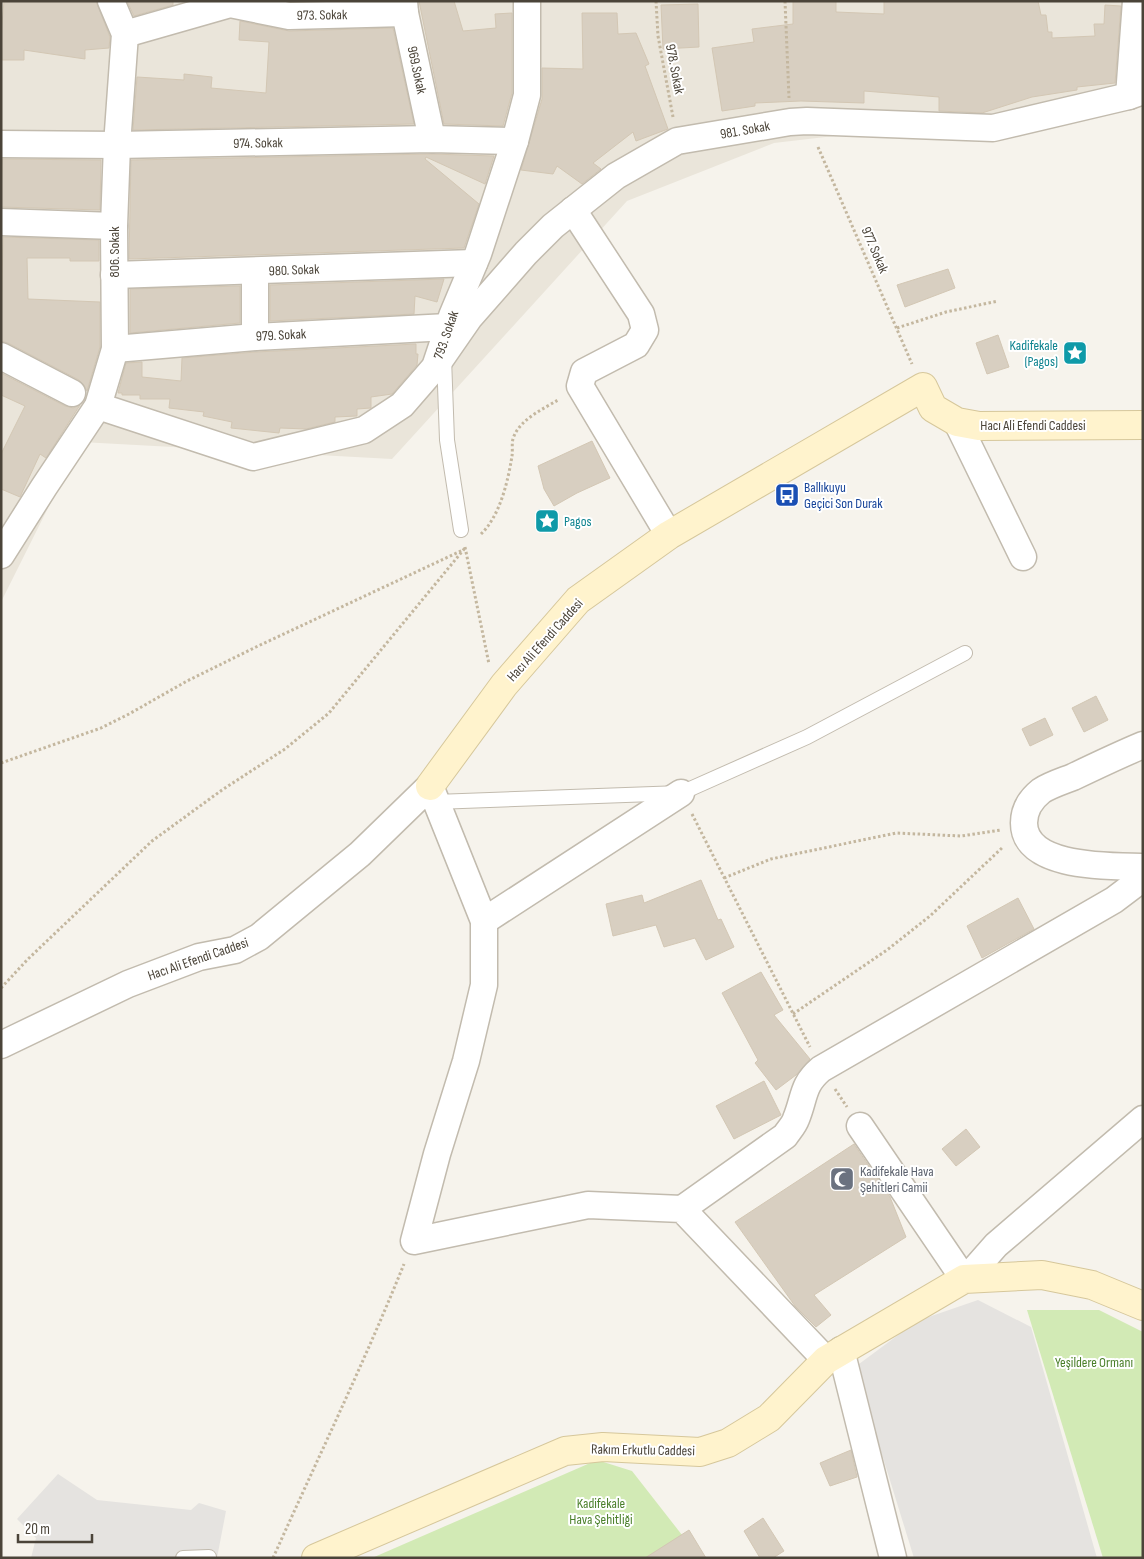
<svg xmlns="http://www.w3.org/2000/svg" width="1144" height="1559" font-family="'Sofia Sans Condensed',sans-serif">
<rect width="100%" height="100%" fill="#f6f3ec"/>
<!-- residential -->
<path fill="#eae5da" d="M1,1h1142v99l-369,43 -147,58 -235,258 -311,-17 -80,160z"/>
<!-- green -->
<g fill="#d2eab5">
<path d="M1027,1310h72l44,22v226h-40z"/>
<path d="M597,1460l35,11 68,87h-328z"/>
</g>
<!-- parking -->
<g fill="#e5e3e0">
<path d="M978,1300l53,27 66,231h-183l-59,-191 62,-46z"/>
<path d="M58,1474l39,26 94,10 8,-7 27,8 -9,47h-186l5,-20 -19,-19z"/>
</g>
<!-- building -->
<g fill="#d8cfc1" stroke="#d3c7b4">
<path d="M4,1h92l14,36 -1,11 -24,2v9l-61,-9v10h-22l-1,-25z"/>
<path d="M127,1h46v4l-39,11z"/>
<path d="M419,1h35l9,30 33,-3 -1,-14 17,-1v80l-9,33 -59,-2z"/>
<path d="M793,1h43v11l48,2v-13h154l3,14h5l2,17h4v6l43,-2 -1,-12h10l1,-19 16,1 -6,77 -38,4v3l-45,7 -50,16 -43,-2v-14l-75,-6v12l-63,-2 -46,2v3l-33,5 -10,-63 42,-6 -2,-13 41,-5z"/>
<path d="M698,4l1,43 -36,2 -2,-44z"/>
<path d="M582,13h35l1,21 18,-1 13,31 -4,2 23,63 -32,12 -3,-9 -40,31 8,6 -19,15 -25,-18 -4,8 -32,-4 21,-71v-31l41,1z"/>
<path d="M240,21l49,10 104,-3 21,96 -281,6 4,-53 47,3v-6l28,3 -1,11 55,5 3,-51 -30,-2z"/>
<path d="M432,154l62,2 -9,28 -59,-27 -1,2 54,45 -15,44 -335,11 2,-99z"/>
<path d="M2,159l99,1 -1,50 -99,-3z"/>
<path d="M3,237l96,3v21h-29v-3h-43l1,41 72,3v45l-13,44 -3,-6 -5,-5 -71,-37 -7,-2z"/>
<path d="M948,269l7,19 -50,19 -8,-22z"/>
<path d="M444,279l-7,23 -22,-6 -1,18 -144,7v-36z"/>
<path d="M240,286v37l-110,10v-44z"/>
<path d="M998,335l11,32 -22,7 -11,-31z"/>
<path d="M416,344v10h2l-1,11 -25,29 -21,3v11l-14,1v7l-22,1v5l-29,7 -26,-1 -1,5 -48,-5 1,-6 -29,-6 1,-4 -35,-4 1,-9h-30v-4h-18v-2h-4l8,-30 16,-1v15l39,4 1,-23 74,-6z"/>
<path d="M1,373l64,33 8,2 7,-3 -34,53 -6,-4 -20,43 -19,-8v-35l24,-48 -24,-11z"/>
<path d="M592,441l18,37 -33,15 -23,13 -10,-17 -6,-23z"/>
<path d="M1096,696l12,24 -24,12 -12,-24z"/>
<path d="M1045,718l8,17 -23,11 -8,-17z"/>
<path d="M701,880l17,40 3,-1 13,28 -28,13 -11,-22 -31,9 -8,-22 -43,11 -7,-32 36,-9 2,8z"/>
<path d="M1018,898l16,31 -52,29 -15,-32z"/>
<path d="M761,972l22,38 -9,5 36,44 -14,16 -20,15 -21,-27 3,-3 -36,-67z"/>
<path d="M764,1081l17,34 -47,24 -18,-33z"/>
<path d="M966,1129l14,18 -24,19 -14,-17z"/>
<path d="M854,1144l36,53 16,40 -92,58 17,20 -15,12 -21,-21 -60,-84z"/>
<path d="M851,1450l6,27 -27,9 -10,-23z"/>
<path d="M763,1518l21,33 -11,7h-13l-16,-27z"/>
<path d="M689,1530l17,28h-61z"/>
</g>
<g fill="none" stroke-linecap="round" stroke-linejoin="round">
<defs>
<g id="lane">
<path d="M444,358l3,82 14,90"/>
<path d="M435,802l246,-9 126,-56 158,-84"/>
<path d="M183,1558l26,-1"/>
</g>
<g id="street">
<path d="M404,1l1,12 27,126"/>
<path d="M125,34l105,-30 59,12 116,-3"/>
<path d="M1129,96l7,-95"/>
<path d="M1,144l116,1 315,-6 83,2"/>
<path d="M573,210l68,104 4,16 -9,15 -52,27 -4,14 89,149"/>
<path d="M1,222l113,4"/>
<path d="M114,275l360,-12"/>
<path d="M255,337v-65"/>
<path d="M115,349l140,-12 193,-10"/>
<path d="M1,356l71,37"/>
<path d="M435,367l34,-49 57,-65 27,-27 63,-50 61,-35 113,-19 17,-1 186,7 136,-32 14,-5"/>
<path d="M98,406l155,51 111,-27 38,-25 33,-38 17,-51 26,-62 37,-113 12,-46v-94"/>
<path d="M957,422l66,135"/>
<path d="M1,555l43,-68 54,-81 17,-57 -1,-123 3,-81 8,-111 -14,-33"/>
<path d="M1143,745c-24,10 -47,21 -70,32 -10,4 -23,8 -32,14 -10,8 -17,19 -17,32 0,46 88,43 119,44"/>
<path d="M484,921l197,-128"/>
<path d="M1,1045l127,-61 71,-27 36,-7 24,-13 101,-83 70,-68 54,135v64l-18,76 -29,93 -23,87 174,-36 94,4 144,151"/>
<path d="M860,1126l104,153"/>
<path d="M682,1209l103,-73c4,-6 9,-11 11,-17 9,-22 6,-34 25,-50l293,-169 29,-22"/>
<path d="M966,1279l30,-34 147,-126"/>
<path d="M841,1350l52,208"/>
</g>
<g id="secondary">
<path d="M430,786l74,-101 74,-85 91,-65 254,-148 10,21 24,14 22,4 164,-1"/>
<path d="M316,1558l249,-107 38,-4 97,5 28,-9 41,-25 57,-58 138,-81 78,-4 50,10 51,21"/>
</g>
</defs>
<!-- lane casing -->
<use href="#lane" stroke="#c2bbae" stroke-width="16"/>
<!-- street casing -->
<use href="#street" stroke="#c2bbae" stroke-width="29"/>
<!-- secondary casing -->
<use href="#secondary" stroke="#d6c79b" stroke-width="30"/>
<!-- path -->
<g stroke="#c4b79f" stroke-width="3" stroke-dasharray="2.5 2.5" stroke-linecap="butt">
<path d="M656,1l2,35 15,81"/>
<path d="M785,1l4,97"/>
<path d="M818,147l94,217"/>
<path d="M897,328l49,-16 52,-11"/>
<path d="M481,534c19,-18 27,-53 31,-78 1,-6 -1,-14 2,-20 7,-17 29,-27 44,-36"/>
<path d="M465,547l24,117"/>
<path d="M1,763l100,-35 28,-14 58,-33 69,-34 207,-97"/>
<path d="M692,814l118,233"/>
<path d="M724,878l47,-19 125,-26 65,3 40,-6"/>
<path d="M1,988l27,-29 124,-118 70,-51 63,-41 44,-36 136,-165"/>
<path d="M793,1014l94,-64 43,-34 73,-69"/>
<path d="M835,1089l12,18"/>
<path d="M273,1558c44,-98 91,-195 131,-294"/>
</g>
<!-- lane -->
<use href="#lane" stroke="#fff" stroke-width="14"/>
<!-- street -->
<use href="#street" stroke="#fff" stroke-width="26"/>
<!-- secondary -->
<use href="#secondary" stroke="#fff3cd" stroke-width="28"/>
</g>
<!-- icons -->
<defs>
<symbol id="sight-square" viewBox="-11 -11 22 22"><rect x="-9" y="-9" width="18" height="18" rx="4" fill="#0f9aa8" stroke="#fff"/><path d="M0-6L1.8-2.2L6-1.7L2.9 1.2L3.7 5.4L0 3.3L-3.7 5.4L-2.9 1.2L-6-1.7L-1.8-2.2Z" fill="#fff"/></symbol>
<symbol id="bus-square" viewBox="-11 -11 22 22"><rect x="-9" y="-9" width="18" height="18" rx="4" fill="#1a4fb4" stroke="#fff"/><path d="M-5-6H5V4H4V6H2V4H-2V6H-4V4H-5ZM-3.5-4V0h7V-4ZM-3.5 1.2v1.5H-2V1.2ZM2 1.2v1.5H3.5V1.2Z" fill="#fff"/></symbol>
<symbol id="mosque-square" viewBox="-11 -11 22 22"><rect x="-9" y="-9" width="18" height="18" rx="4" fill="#6b7280" stroke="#fff"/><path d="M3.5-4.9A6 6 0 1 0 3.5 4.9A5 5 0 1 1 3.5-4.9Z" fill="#fff"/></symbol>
</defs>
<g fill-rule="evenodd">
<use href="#sight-square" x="1061" y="339" width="28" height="28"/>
<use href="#bus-square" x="773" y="481" width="28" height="28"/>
<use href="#sight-square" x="533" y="507" width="28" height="28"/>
<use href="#mosque-square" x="828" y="1165" width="28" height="28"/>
</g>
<g text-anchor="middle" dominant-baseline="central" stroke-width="4" stroke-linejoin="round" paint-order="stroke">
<!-- street labels -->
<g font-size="14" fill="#4b4439" stroke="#fff">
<text transform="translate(322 15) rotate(-1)">973. Sokak</text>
<text transform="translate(675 69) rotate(79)">978. Sokak</text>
<text transform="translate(417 70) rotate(78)">969.Sokak</text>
<text transform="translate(745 130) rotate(-10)">981. Sokak</text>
<text transform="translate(258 143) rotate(-1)">974. Sokak</text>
<text transform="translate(875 250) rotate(67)">977. Sokak</text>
<text transform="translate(114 252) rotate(-90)">806. Sokak</text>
<text transform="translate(294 270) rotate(-2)">980. Sokak</text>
<text transform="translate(281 335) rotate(-3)">979. Sokak</text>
<text transform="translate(446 335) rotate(-71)">793. Sokak</text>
<text x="1033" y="425">Hacı Ali Efendi Caddesi</text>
<text transform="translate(545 640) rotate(-48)">Hacı Ali Efendi Caddesi</text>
<text transform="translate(198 959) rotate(-19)">Hacı Ali Efendi Caddesi</text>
<text transform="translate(643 1450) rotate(1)">Rakım Erkutlu Caddesi</text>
</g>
<!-- culture labels -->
<g font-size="14" fill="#0d838f" stroke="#fff" text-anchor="end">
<text x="1058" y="345">Kadifekale<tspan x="1058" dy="16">(Pagos)</tspan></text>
<text x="564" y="521" text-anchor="start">Pagos</text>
</g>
<!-- transit labels -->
<g font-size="14" fill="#164399" stroke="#fff" text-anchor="start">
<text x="804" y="487">Ballıkuyu<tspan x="804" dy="16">Geçici Son Durak</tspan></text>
</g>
<!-- worship labels -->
<g font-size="14" fill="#5b616d" stroke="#fff" text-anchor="start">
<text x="860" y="1171">Kadifekale Hava<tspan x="860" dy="16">Şehitleri Camii</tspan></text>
</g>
<!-- park labels -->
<g font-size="14" fill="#4a7f2a" stroke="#fff">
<text x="1094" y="1362">Yeşildere Ormanı</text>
<text x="601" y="1503">Kadifekale<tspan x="601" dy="16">Hava Şehitliği</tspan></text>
</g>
</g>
<!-- border -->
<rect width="1144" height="1559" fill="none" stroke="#4b4439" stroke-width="5"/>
<!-- scale -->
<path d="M18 1534v8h74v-8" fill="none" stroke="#4b4439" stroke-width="2.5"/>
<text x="25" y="1534" font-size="15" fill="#4b4439" stroke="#ffffff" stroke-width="4" paint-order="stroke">20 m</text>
</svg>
